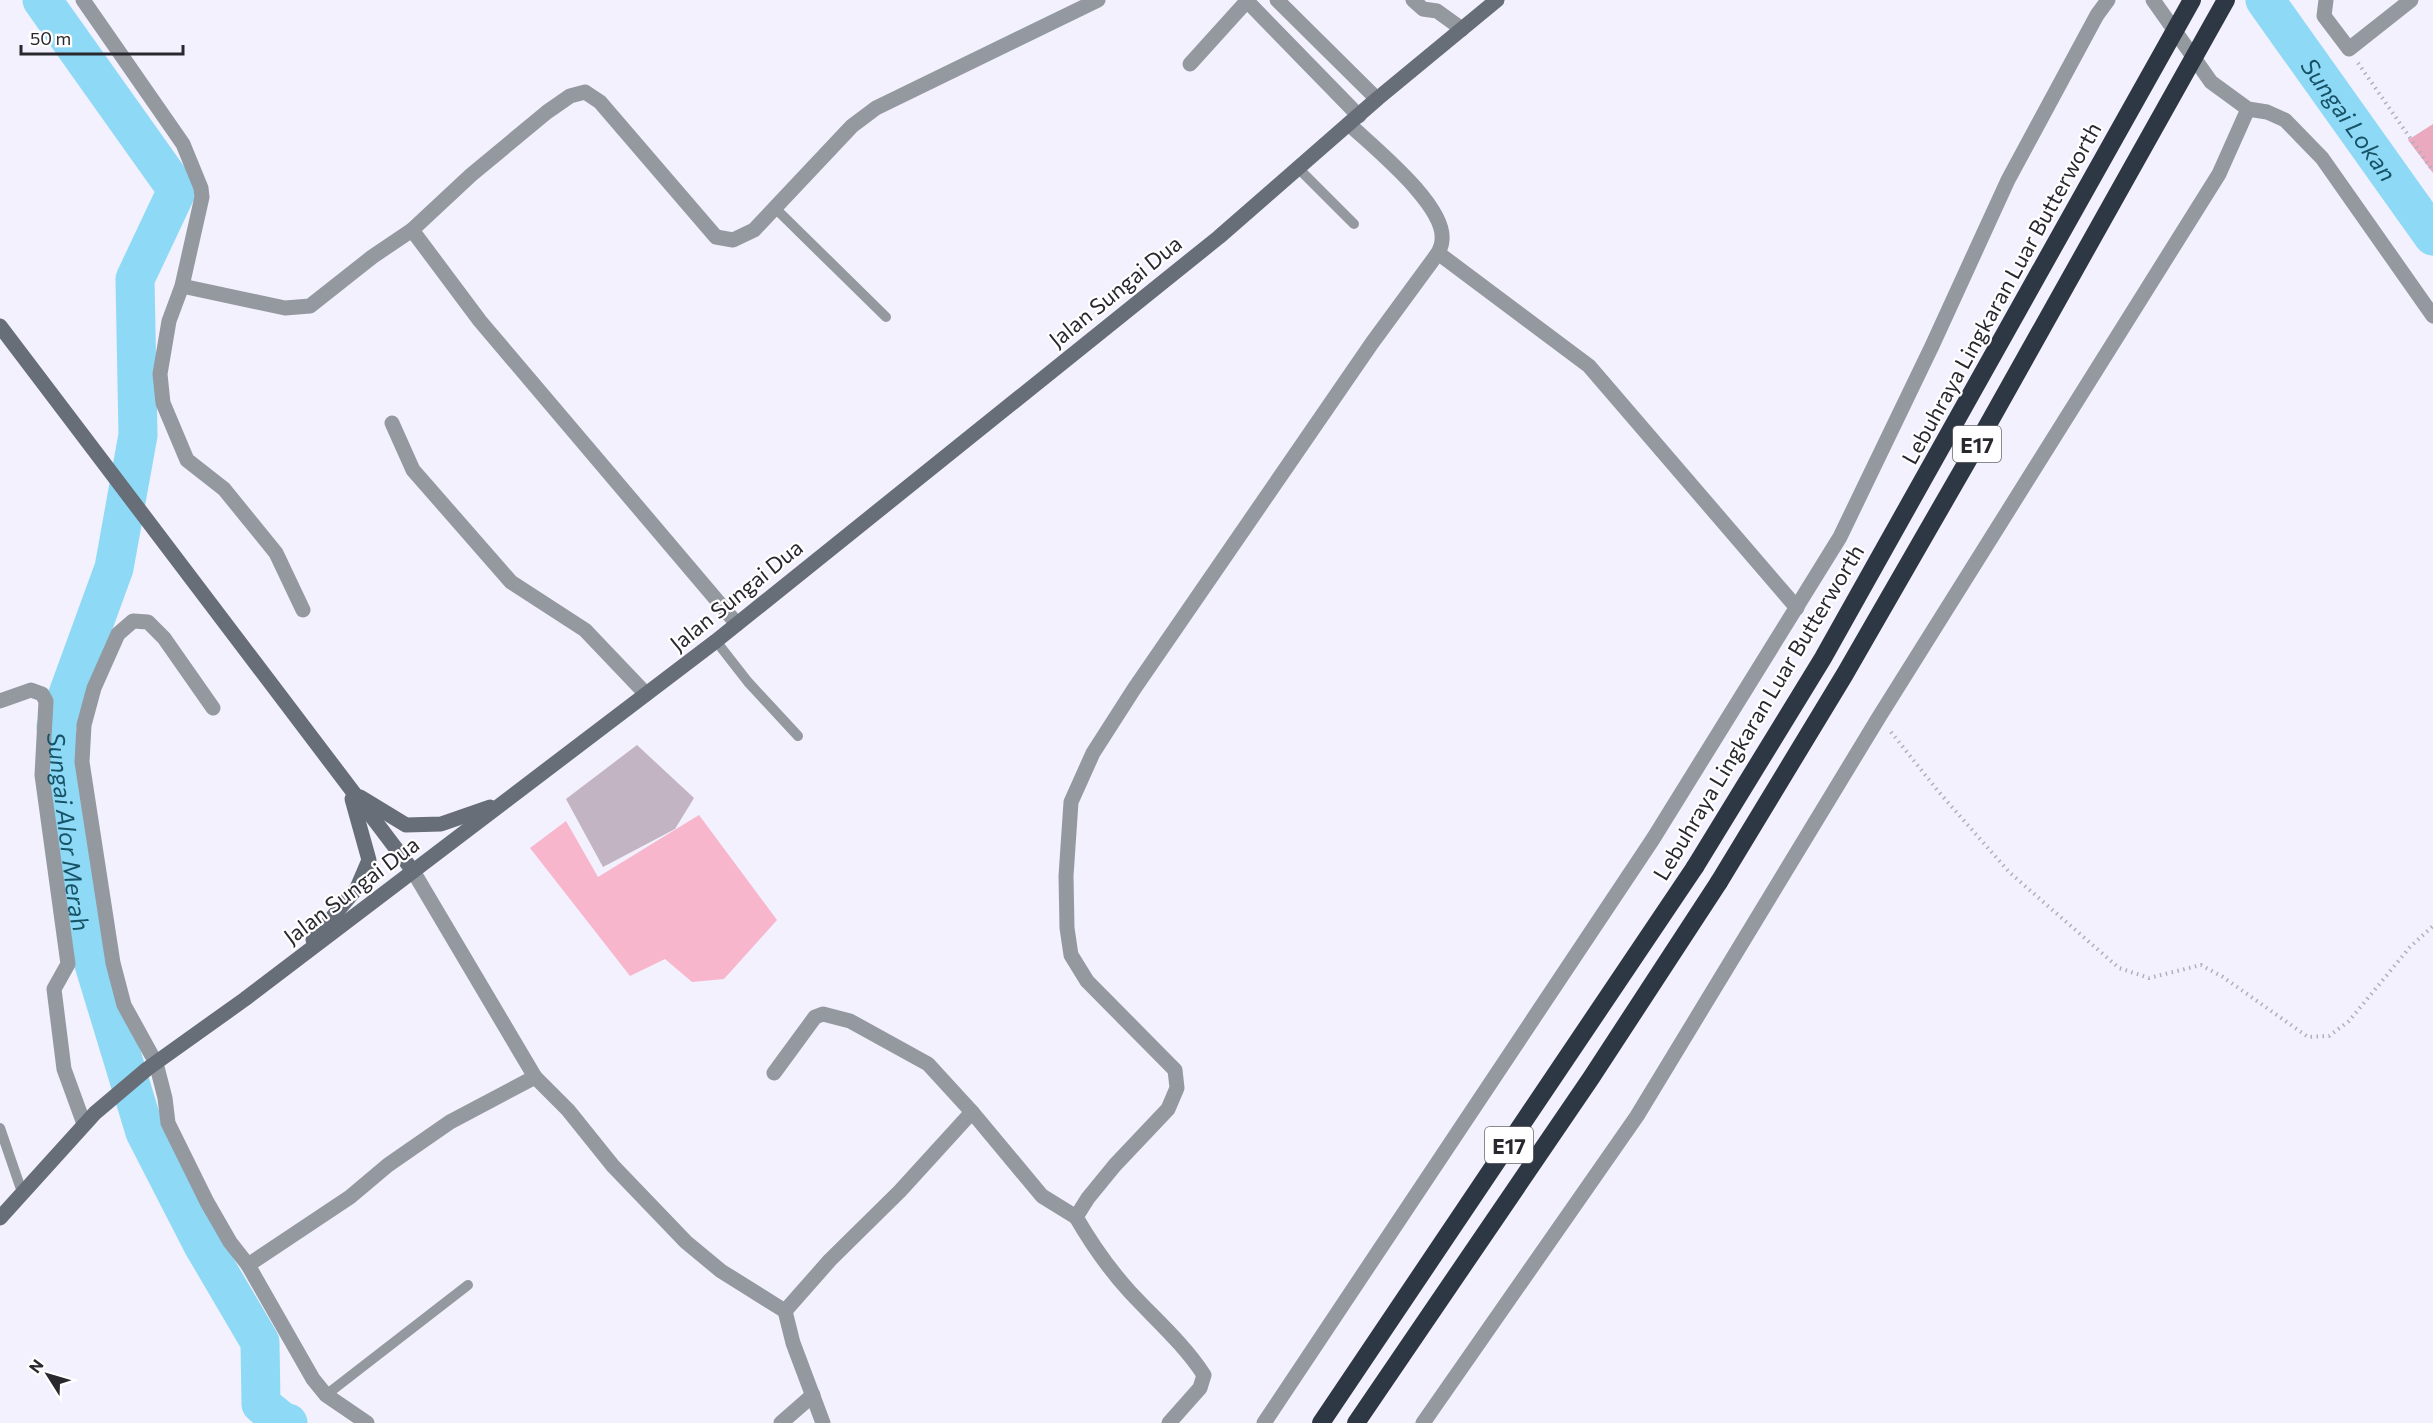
<svg xmlns="http://www.w3.org/2000/svg" width="2433" height="1423" font-family="Commissioner,sans-serif">
<rect width="100%" height="100%" fill="#f2f1fd"/>
<!-- green -->
<path fill="#f8b6cd" d="M699,815l78,105 -53,59 -32,3 -27,-23 -35,17 -100,-128 36,-27 32,56z"/>
<!-- forest -->
<path fill="#eba9c0" d="M2433,124v49l-25,-33z"/>
<g fill="none" stroke-linecap="round" stroke-linejoin="round">
<!-- river -->
<g stroke="#8ed9f6" stroke-width="39">
<path id="s1" d="M42,0l135,190 -42,89 3,156 -24,133 -58,159 23,188 66,217 58,113 57,97 1,62 22,18 5,1"/>
<path id="s2" d="M2265,0l168,236"/>
</g>
</g>
<!-- building -->
<path fill="#c2b4c3" d="M637,745l57,53 -19,31 -72,38 -37,-68z"/>
<g fill="none" stroke-linecap="round" stroke-linejoin="round">
<!-- path -->
<g stroke="#b0afba" stroke-width="4" stroke-dasharray="1.5 4.5" stroke-linecap="butt">
<path d="M2358,63l75,108"/>
<path d="M1891,732l47,59 71,81 110,96 30,10 52,-13 22,12 85,60 21,-1 20,-15 61,-74 23,-21"/>
</g>
<!-- lane -->
<g stroke="#94999f" stroke-width="10">
<path d="M1299,169l55,55"/>
<path d="M776,209l110,108"/>
<path d="M716,641l32,41 50,54"/>
<path d="M0,1128l22,64"/>
<path d="M326,1395l142,-110"/>
</g>
<!-- street -->
<g stroke="#94999f" stroke-width="15">
<path d="M83,0l100,144 18,44 1,9 -20,89 -13,35 -9,53 3,29 24,57 37,29 52,64 27,57"/>
<path d="M1246,0l113,116"/>
<path d="M1277,0l100,99"/>
<path d="M1413,0l10,9 14,2 25,18"/>
<path d="M2153,0l58,82 37,27 19,3 18,8 37,38 111,158"/>
<path d="M2326,0l-2,16 25,33 62,-49"/>
<path d="M1190,64l57,-63"/>
<path d="M412,230l68,91 257,303"/>
<path d="M1438,253l151,113 208,242"/>
<path d="M182,286l103,22 25,-2 62,-49 40,-27 59,-55 76,-63 23,-16 15,-4 15,10 116,135 17,3 21,-10 98,-104 24,-18 222,-108"/>
<path d="M392,423l21,47 98,112 74,48 61,64"/>
<path d="M0,701l31,-11 11,4 4,7 -4,74 26,189 -14,25 10,80 20,55"/>
<path d="M213,708l-49,-70 -16,-16 -15,-1 -15,13 -24,54 -10,37 -2,37 31,201 11,42 32,58 9,35 3,25 39,79 23,40 18,23 65,114 13,16 41,28"/>
<path d="M413,871l122,206 33,33 45,56 73,76 35,29 64,40 8,32 30,80"/>
<path d="M774,1073l41,-56 8,-3 27,7 78,43 44,48 70,84 34,21"/>
<path d="M248,1265l102,-68 38,-32 62,-43 85,-45"/>
<path d="M785,1311l45,-51 70,-69 72,-79"/>
<path d="M781,1423l32,-28"/>
<path d="M1169,1423l31,-35 4,-13c-20,-31 -49,-56 -74,-83 -21,-23 -39,-49 -54,-75l12,-19 27,-33 53,-56 9,-21 -2,-18 -88,-89 -16,-26 -4,-27 -1,-52 5,-74 22,-49 41,-64 238,-346 66,-90c2,-4 4,-9 4,-13 4,-35 -69,-93 -93,-116"/>
<path d="M1264,1423l389,-584 187,-302 92,-191 76,-166 89,-165 11,-15"/>
<path d="M1423,1423l214,-307 242,-399 340,-543 29,-65"/>
</g>
<!-- secondary -->
<g stroke="#676e78" stroke-width="15">
<path d="M0,326l413,545"/>
<path d="M360,797l46,28 35,-1 49,-17"/>
<path d="M313,940l44,-52 12,-28 -17,-61"/>
<path d="M0,1218l95,-105 52,-44 98,-70 471,-358 503,-404 158,-138 120,-99"/>
</g>
<!-- highway -->
<g stroke="#2e3744" stroke-width="18">
<path d="M1321,1423l374,-556"/>
<path d="M1356,1423l235,-345 128,-196"/>
</g>
<!-- highway-bridge -->
<g stroke="#2e3744" stroke-width="18">
<path d="M1695,867l128,-209 369,-658"/>
<path d="M1719,882l126,-208 122,-212 259,-462"/>
</g>
</g>
<g text-anchor="middle" dominant-baseline="central" stroke-width="4.5" stroke-linejoin="round" paint-order="stroke">
<!-- shield labels -->
<g fill="#fff" stroke="#69686d" stroke-width="1.5">
<rect x="1953" y="426" width="48" height="36" rx="4.5"/>
<rect x="1485" y="1127" width="48" height="36" rx="4.5"/>
</g>
<g font-size="21" font-weight="bold" fill="#29282f">
<text x="1977" y="444">E17</text>
<text x="1509" y="1145">E17</text>
</g>
<!-- street labels -->
<g font-size="22" fill="#29282f" stroke="#fff">
<text transform="translate(1115 291) rotate(-39)">Jalan Sungai Dua</text>
<text transform="translate(2001 293) rotate(-61)">Lebuhraya Lingkaran Luar Butterworth</text>
<text transform="translate(736 595) rotate(-39)">Jalan Sungai Dua</text>
<text transform="translate(1758 712) rotate(-59)">Lebuhraya Lingkaran Luar Butterworth</text>
<text transform="translate(351 890) rotate(-37)">Jalan Sungai Dua</text>
</g>
<!-- water labels -->
<g font-size="24" font-style="italic" fill="#175367" stroke="#fff">
<text stroke="none"><textPath href="#s2" startOffset="146">Sungai Lokan</textPath></text>
<text stroke="none"><textPath href="#s1" startOffset="897">Sungai Alor Merah</textPath></text>
</g>
</g>
<!-- north arrow -->
<g transform="translate(48 1375) rotate(307)" stroke="#ffffff" stroke-width="4.5" paint-order="stroke">
<path d="M0-4.5L10 22L0 15L-10 22Z" fill="#29282f"/>
<text y="-9" font-size="16" font-weight="bold" text-anchor="middle" fill="#29282f">N</text>
</g>
<!-- scale -->
<path d="M21 45v9h162v-9" fill="none" stroke="#29282f" stroke-width="3"/>
<text x="30" y="45" font-size="18" fill="#29282f" stroke="#ffffff" stroke-width="4.5" paint-order="stroke">50 m</text>
</svg>
